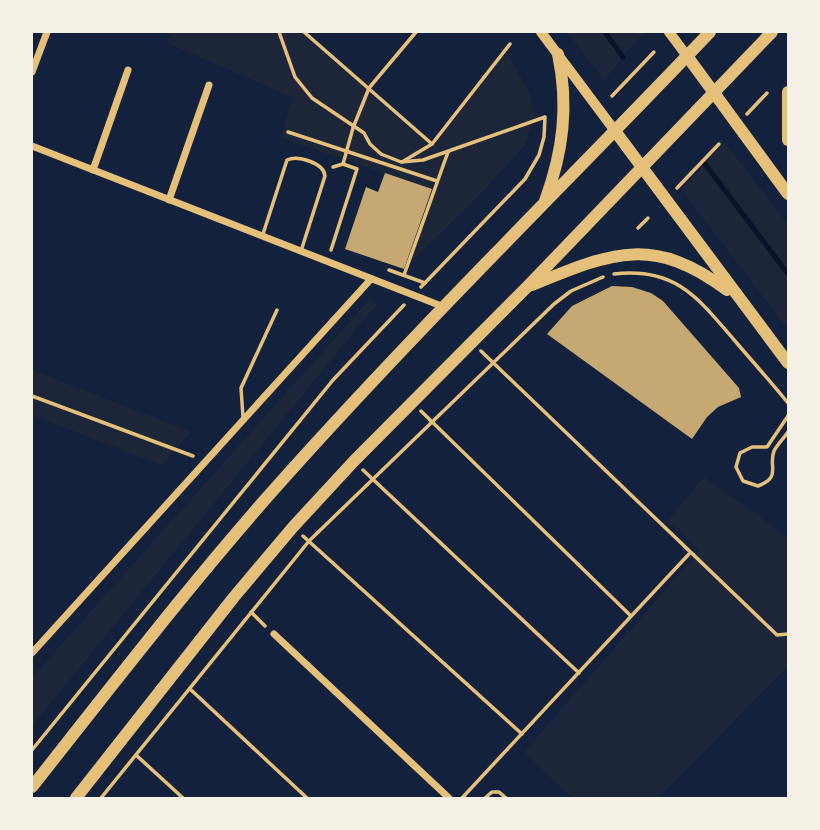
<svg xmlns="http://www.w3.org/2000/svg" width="820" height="830" font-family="Ubuntu,sans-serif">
<rect width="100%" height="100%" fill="#14213d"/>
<!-- green -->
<g fill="#1d2539">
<path d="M172,32h132l128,111 73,-93 24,41 6,25 -10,29 -41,45 -80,79 27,-80 -150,-51 11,-41 -125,-54z"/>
<path d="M567,32h77l-40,48z"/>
<path d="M725,143l63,81v106l-107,-141z"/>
<path d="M370,299l7,5 -345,422v-49z"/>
<path d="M32,370l159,62 -30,33 -129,-50z"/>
<path d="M704,477l84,60v129l-129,132h-87l-48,-46 176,-202 -33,-29z"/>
</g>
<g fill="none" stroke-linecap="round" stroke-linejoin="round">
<!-- stream -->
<g stroke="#0b132b" stroke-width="5">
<path d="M605,32l18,25"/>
<path d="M705,164l83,110"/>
</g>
</g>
<!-- building -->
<g fill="#c6a872">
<path d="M385,173l47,16 -28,80 -59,-20 21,-62 12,5z"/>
<path d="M612,286l20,1 19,6 12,8 76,87 2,9 -23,10 -11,10 -15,22 -145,-105 25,-28z"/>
</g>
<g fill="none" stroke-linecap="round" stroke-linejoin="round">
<!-- path -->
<g stroke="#e5c07b" stroke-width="3.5">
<path d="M279,32l16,45 17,21 52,35 6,11 11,10 20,8 22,-2 122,-43 -1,20 -5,18 -14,24 -104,108"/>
<path d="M304,32l128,112"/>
<path d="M612,96l42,-44"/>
<path d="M747,114l20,-21"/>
<path d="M288,132l149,49"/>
<path d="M402,162l30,-18 78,-100"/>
<path d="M343,164l10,-36 16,-40 47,-56"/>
<path d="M677,188l42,-44"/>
<path d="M638,228l10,-10"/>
<path d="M331,250l26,-81 -14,-5 -10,3"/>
<path d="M389,270l36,13"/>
<path d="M614,274c62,-7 84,24 121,67 18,21 36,41 53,62"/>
<path d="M404,275l44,-123"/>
<path d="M481,351l296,284 11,-1"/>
<path d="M32,396l161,60"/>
<path d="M421,411l210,205"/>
<path d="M363,470l216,203"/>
<path d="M303,536l219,198"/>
<path d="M251,612l14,14"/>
<path d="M190,689l117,109"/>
<path d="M32,750l301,-370 71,-75"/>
<path d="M136,755l47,43"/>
<path d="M101,798l208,-257 245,-237 17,-13 32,-14"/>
<path d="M462,798l227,-244"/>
</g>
<!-- service -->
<g stroke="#e5c07b" stroke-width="3.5">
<path d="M263,234l24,-74c11,-5 37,3 38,16l-24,75"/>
<path d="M788,416l-21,31h-15l-12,6 -4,14 7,14 15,5c24,-9 10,-20 16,-35 3,-6 10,-13 14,-19"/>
<path d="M243,417l-2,-29 36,-78"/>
<path d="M485,798l7,-6h7l7,6"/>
</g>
<!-- minor -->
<g stroke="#e5c07b" stroke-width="7">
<path d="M32,72l15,-40"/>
<path d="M32,146l412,161"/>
<path d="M93,170l35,-100"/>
<path d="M169,200l40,-115"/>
<path d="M274,634l175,164"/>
<path d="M32,653l339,-374"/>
</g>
<!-- secondary -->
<g stroke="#e5c07b" stroke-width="10">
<path d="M541,32l74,99"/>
<path d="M669,32l18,24"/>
</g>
<!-- primary -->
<g stroke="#e5c07b" stroke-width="12">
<path d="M687,56l101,138"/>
<path d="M788,92v48"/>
<path d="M615,131l173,232"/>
<path d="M545,201c18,-49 24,-95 13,-147"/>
<path d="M532,285c79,-32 120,-51 195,5"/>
<path d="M32,787c83,-105 165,-212 254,-311 137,-153 283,-296 424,-444"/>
<path d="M76,798l158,-201 59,-70 61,-66 174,-175 244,-254"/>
</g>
</g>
<!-- border -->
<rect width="820" height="830" fill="none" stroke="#f6f1e7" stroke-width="66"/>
</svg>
